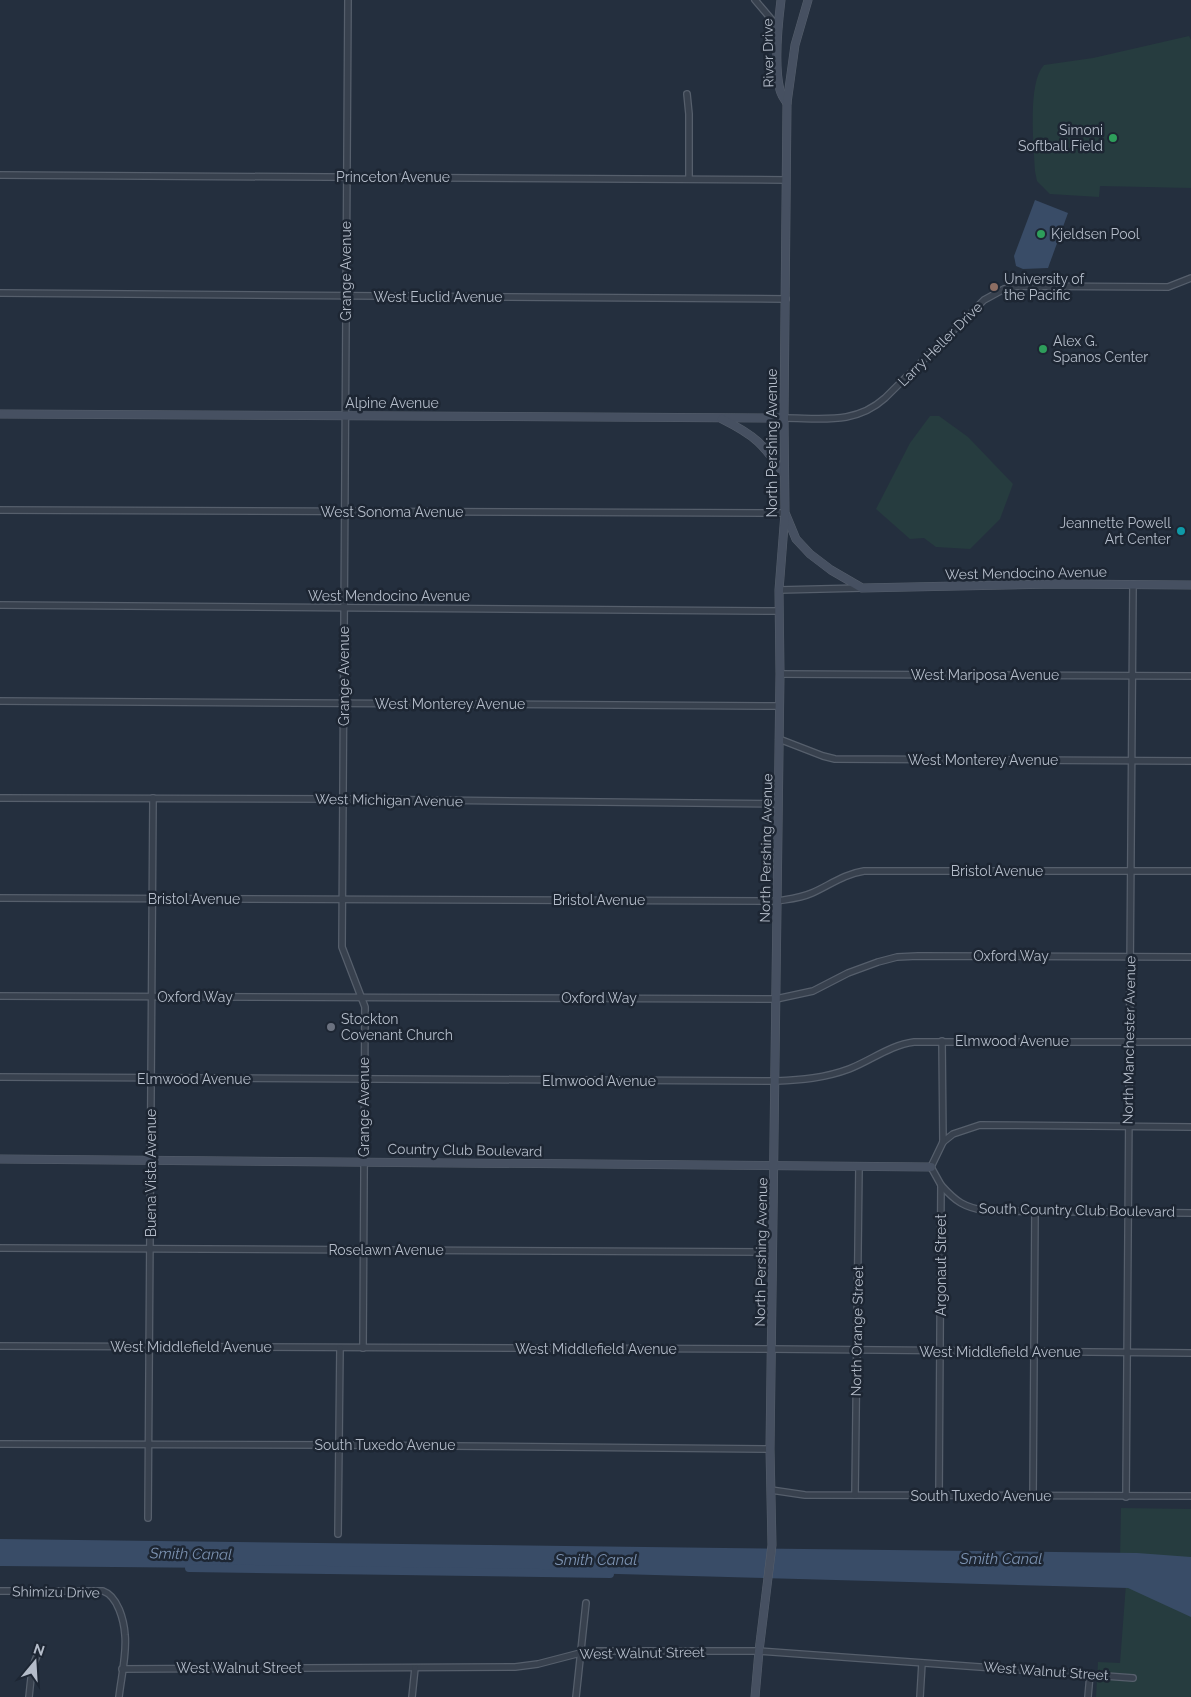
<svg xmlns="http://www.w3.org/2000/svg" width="1191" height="1697" font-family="Raleway,sans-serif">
<rect width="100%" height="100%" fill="#242f3e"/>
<!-- green -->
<g fill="#263c3f">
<path d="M1189,36l2,4v148l-91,-2 -1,11 -49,-3 -13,-13 -2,-10c-1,-25 -8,-88 9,-106l49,-7z"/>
<path d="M930,416h9l29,21 45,47 -13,35 -30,30 -34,-2 -12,-9 -14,1 -34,-30 34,-66z"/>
<path d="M1121,1508l70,1v188h-95l2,-35 22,1 6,-79 -6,-24z"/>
</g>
<!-- water -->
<g fill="#394c67">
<path d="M1035,200l33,13 -20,55 -25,1 -7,-3 -2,-10z"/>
<path d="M0,1539l1137,14 54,4v60l-63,-29 -655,-18 -473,-4z"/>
</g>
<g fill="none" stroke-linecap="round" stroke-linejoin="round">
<!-- canal -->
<path stroke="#394c67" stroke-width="8" d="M189,1568l421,6"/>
<defs>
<g id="street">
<path d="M348,0l-6,947 23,60 -2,341"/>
<path d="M755,0l23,27"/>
<path d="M687,94l2,20v65"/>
<path d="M0,175l786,5"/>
<path d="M0,293l786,6"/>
<path d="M784,418c38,0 71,7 101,-20l99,-98 20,-11 14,-3 150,1 23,-9"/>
<path d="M0,510l785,3"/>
<path d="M779,590l83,-2"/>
<path d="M0,605l778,6"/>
<path d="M780,674l411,2"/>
<path d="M0,701l780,5"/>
<path d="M779,739l44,17 12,3 356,2"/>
<path d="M0,798l343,1 435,5"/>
<path d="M0,898l777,3c12,-2 24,-3 35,-8 18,-8 32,-19 52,-22h327"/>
<path d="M0,996l776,3 37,-8 35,-18 30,-11 19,-5 21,-1 273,1"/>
<path d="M0,1077l776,4c25,-1 49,-3 73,-12 23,-9 41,-24 65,-27h277"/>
<path d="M943,1142l10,-8 27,-9 211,2"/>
<path d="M941,1185c15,17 23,22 45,26l205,2"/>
<path d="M0,1248l773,4"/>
<path d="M0,1346l771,3 420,4"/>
<path d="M0,1444l339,1 431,4"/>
<path d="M771,1490l34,5 386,1"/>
<path d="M855,1495l4,-328"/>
<path d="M939,1495l2,-310 -10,-18 12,-25 -1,-101"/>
<path d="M1033,1496l2,-285"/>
<path d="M1126,1497l7,-913"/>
<path d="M148,1518l5,-720"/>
<path d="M338,1534l2,-186"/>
<path d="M0,1591h103c15,5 21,30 22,44 2,19 -4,43 -6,62"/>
<path d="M122,1669l393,-2 23,-3 50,-13h171l374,27"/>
<path d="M29,1697c2,-17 2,-34 12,-48"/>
<path d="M412,1697l3,-29"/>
<path d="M576,1697l10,-94"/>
<path d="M920,1697l2,-34"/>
<path d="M1088,1697l2,-23"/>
</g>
<g id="secondary">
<path d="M781,0c-3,24 -7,66 -1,90 1,4 4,9 7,13"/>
<path d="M0,414l784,4"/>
<path d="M722,419c34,17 41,25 62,55"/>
<path d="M786,515l10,24 14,15 21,16 31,18 195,-4 134,1"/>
<path d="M0,1159l931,8"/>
<path d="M755,1697l4,-46 13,-106 -2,-96 10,-775 -1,-84 6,-77 -1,-95 3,-315 8,-58 13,-45"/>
</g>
</defs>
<!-- street casing -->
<use href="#street" stroke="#565f6c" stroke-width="8"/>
<!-- secondary casing -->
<use href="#secondary" stroke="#565f6c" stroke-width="9"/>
<!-- street -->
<use href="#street" stroke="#38414e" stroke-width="5.5"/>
<!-- secondary -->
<use href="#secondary" stroke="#465061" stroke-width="8"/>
</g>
<!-- markers -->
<g fill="#2e9e5b" stroke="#1d2633" stroke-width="2">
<circle cx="1113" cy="138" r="5"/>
<circle cx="1041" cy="234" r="5"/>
<circle cx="1043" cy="349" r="5"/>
</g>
<circle fill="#8d6e63" stroke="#1d2633" stroke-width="2" cx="994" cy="287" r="5"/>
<circle fill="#0f9aa8" stroke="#1d2633" stroke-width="2" cx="1181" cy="531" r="5"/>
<circle fill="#6b7280" stroke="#1d2633" stroke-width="2" cx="331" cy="1027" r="5"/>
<g text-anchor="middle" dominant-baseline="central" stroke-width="5" stroke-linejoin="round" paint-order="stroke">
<!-- street labels -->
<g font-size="14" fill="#b4bcc9" stroke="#1d2633">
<text transform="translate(768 53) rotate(-91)">River Drive</text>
<text x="393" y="177">Princeton Avenue</text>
<text transform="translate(346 271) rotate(-90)">Grange Avenue</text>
<text x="438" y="297">West Euclid Avenue</text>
<text transform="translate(940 344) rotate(-45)">Larry Heller Drive</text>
<text x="392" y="403">Alpine Avenue</text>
<text transform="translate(772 443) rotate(-90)">North Pershing Avenue</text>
<text x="392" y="512">West Sonoma Avenue</text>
<text transform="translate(1026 573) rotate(-1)">West Mendocino Avenue</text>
<text x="389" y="596">West Mendocino Avenue</text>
<text x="985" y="675">West Mariposa Avenue</text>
<text transform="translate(344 676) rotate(-90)">Grange Avenue</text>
<text x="450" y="704">West Monterey Avenue</text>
<text x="983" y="760">West Monterey Avenue</text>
<text transform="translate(389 800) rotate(1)">West Michigan Avenue</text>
<text transform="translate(766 848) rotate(-89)">North Pershing Avenue</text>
<text x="997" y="871">Bristol Avenue</text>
<text x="194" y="899">Bristol Avenue</text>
<text x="599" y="900">Bristol Avenue</text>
<text x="1011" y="956">Oxford Way</text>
<text x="195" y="997">Oxford Way</text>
<text x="599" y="998">Oxford Way</text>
<text transform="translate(1129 1040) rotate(-89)">North Manchester Avenue</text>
<text x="1012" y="1041">Elmwood Avenue</text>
<text x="194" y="1079">Elmwood Avenue</text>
<text x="599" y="1081">Elmwood Avenue</text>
<text transform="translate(364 1107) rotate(-90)">Grange Avenue</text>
<text transform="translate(465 1150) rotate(1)">Country Club Boulevard</text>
<text transform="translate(151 1173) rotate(-90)">Buena Vista Avenue</text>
<text transform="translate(1077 1210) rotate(1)">South Country Club Boulevard</text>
<text x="386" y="1250">Roselawn Avenue</text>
<text transform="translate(761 1252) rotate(-89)">North Pershing Avenue</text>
<text transform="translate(941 1265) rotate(-90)">Argonaut Street</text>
<text transform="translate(857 1331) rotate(-89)">North Orange Street</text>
<text x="191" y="1347">West Middlefield Avenue</text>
<text x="596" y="1349">West Middlefield Avenue</text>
<text x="1000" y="1352">West Middlefield Avenue</text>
<text x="385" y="1445">South Tuxedo Avenue</text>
<text x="981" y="1496">South Tuxedo Avenue</text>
<text transform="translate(56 1592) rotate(1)">Shimizu Drive</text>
<text transform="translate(642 1653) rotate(-1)">West Walnut Street</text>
<text x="239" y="1668">West Walnut Street</text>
<text transform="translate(1046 1671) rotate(4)">West Walnut Street</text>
</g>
<!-- poi labels -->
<g font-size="14" fill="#b4bcc9" stroke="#1d2633" text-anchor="start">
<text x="1103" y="130" text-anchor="end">Simoni<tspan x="1103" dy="16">Softball Field</tspan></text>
<text x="1051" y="234">Kjeldsen Pool</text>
<text x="1004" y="279">University of<tspan x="1004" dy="16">the Pacific</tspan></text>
<text x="1053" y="341">Alex G.<tspan x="1053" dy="16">Spanos Center</tspan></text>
<text x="1171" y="523" text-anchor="end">Jeannette Powell<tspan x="1171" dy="16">Art Center</tspan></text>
<text x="341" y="1019">Stockton<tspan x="341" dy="16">Covenant Church</tspan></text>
</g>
<!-- water labels -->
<g font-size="15" font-style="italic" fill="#7c92b1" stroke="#1d2633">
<text transform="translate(191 1554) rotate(1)">Smith Canal</text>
<text x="1001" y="1559">Smith Canal</text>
<text x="596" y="1560">Smith Canal</text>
</g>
</g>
<!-- north arrow -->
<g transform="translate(35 1662) rotate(18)" stroke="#1d2633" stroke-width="4" paint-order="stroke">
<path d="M0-4L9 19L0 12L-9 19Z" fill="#b4bcc9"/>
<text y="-8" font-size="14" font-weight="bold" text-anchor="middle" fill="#b4bcc9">N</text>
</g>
</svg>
